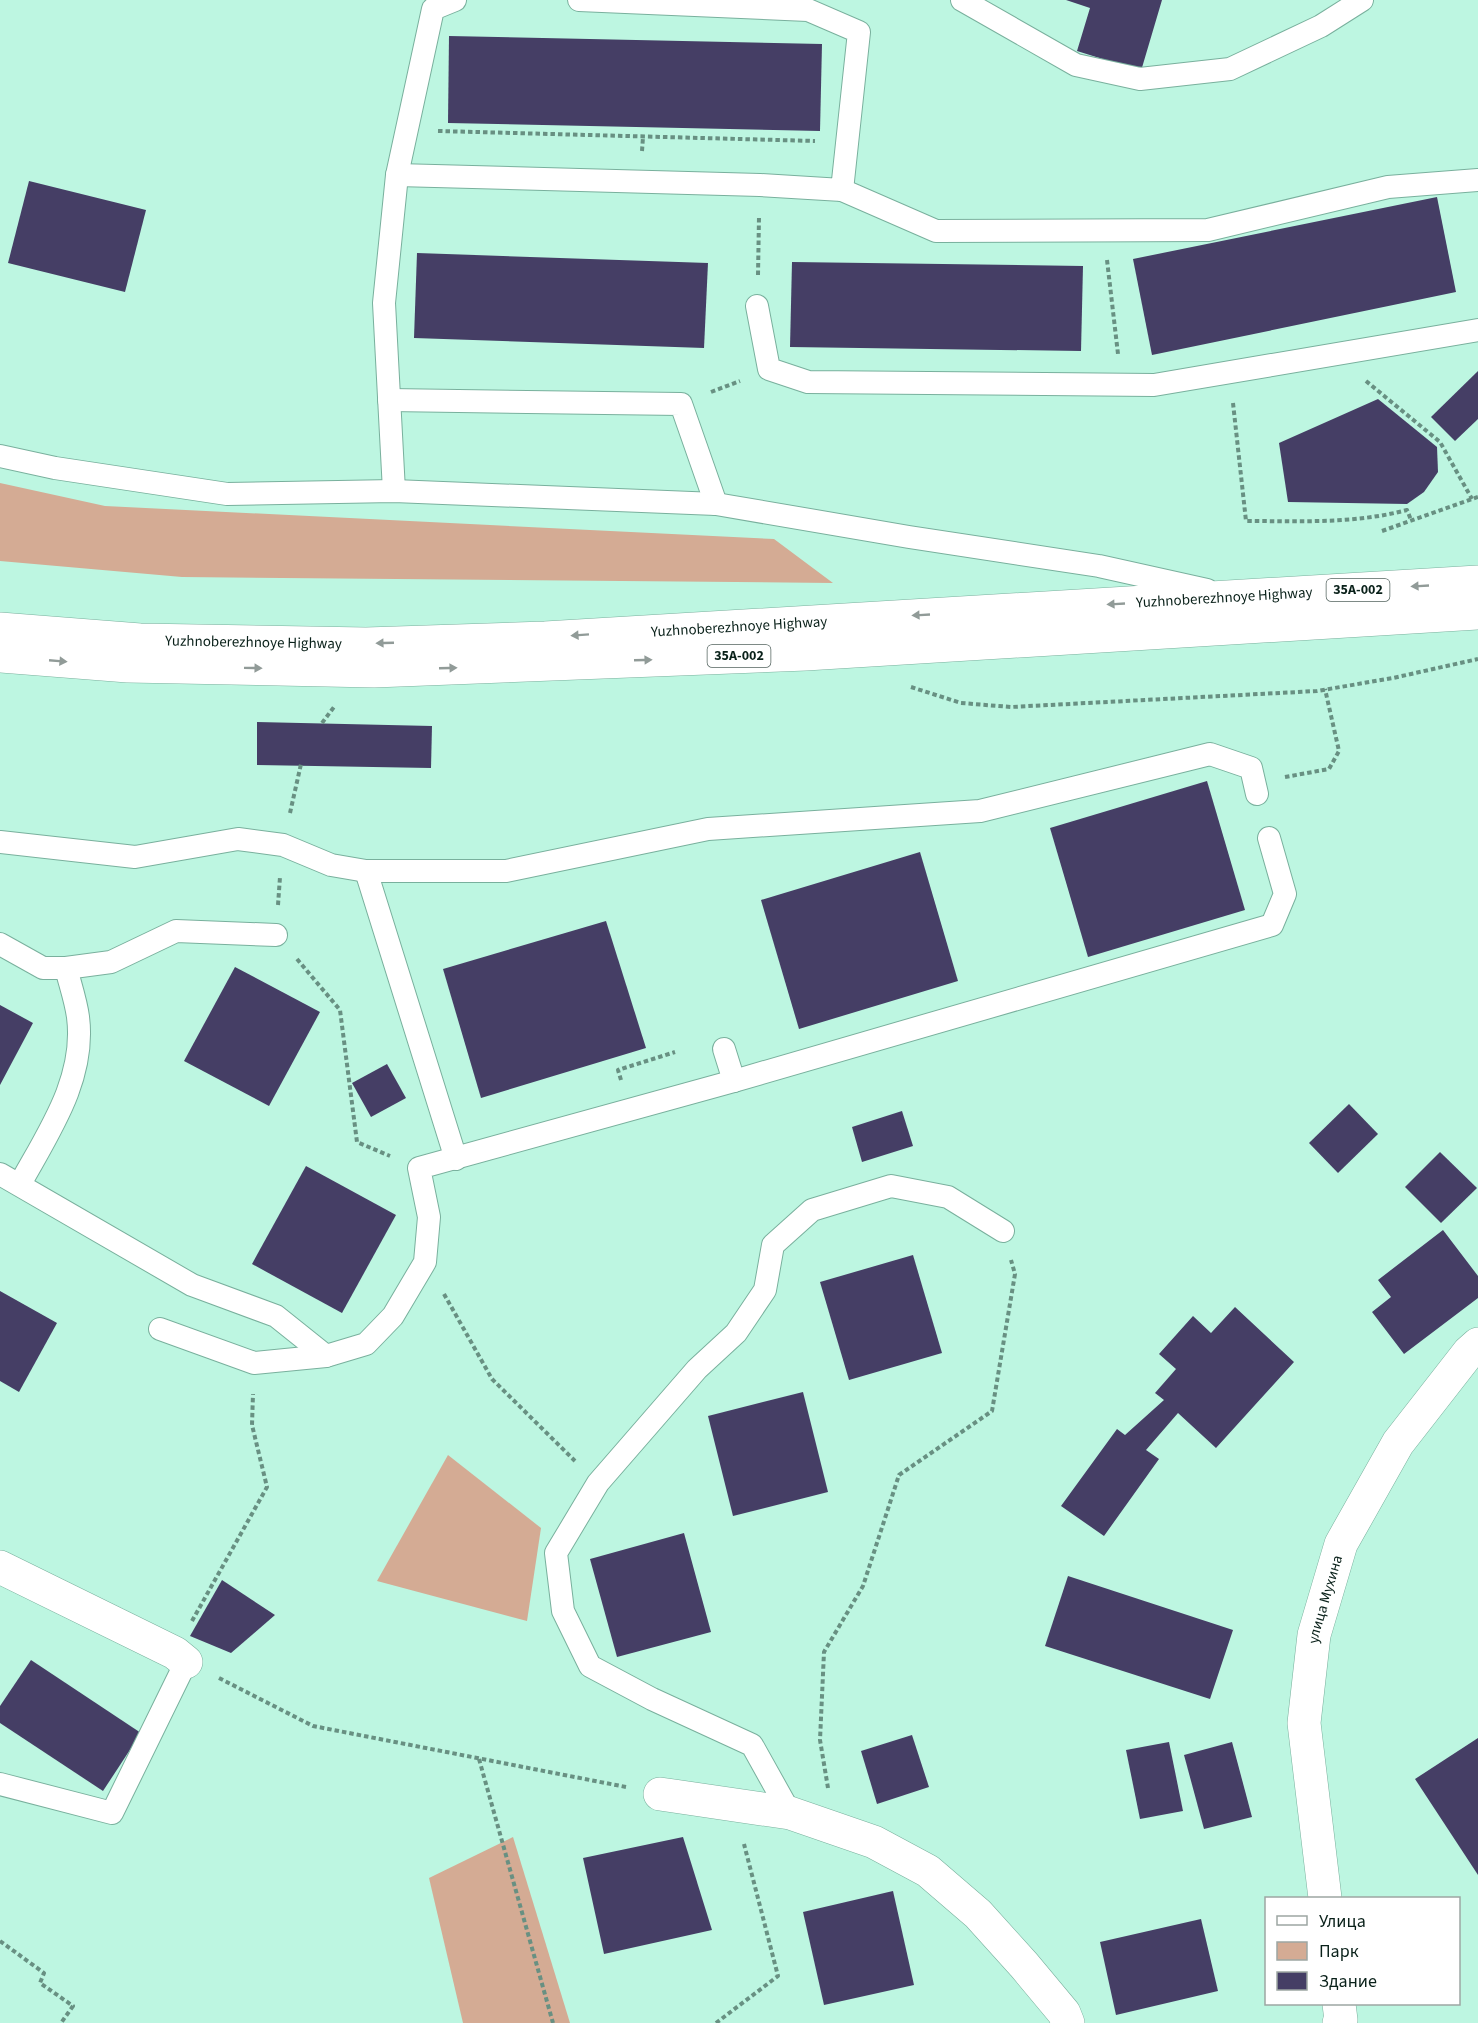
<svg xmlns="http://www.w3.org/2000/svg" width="1478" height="2023" font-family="'Source Sans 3',sans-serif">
<rect width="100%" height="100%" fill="#bdf6e1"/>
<!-- green -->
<g fill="#d4ab94">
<path d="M0,483l105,23 669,33 59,44 -651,-6 -182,-16z"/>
<path d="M448,1455l93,73 -14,93 -150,-40z"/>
<path d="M513,1837l57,186h-107l-34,-145z"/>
</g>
<!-- building -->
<g fill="#453e65">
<path d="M1066,0h96l-21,71 -64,-20 13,-43z"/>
<path d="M449,36l373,8 -2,87 -372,-8z"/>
<path d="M29,181l117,29 -21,82 -117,-29z"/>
<path d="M1437,197l19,95 -304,63 -19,-96z"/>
<path d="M417,253l291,10 -4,85 -290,-10z"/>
<path d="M792,262l291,4 -2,85 -291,-4z"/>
<path d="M1478,371v48l-23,22 -24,-24z"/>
<path d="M1378,399l59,48 1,25 -14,20 -17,12 -119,-2 -9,-59z"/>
<path d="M257,722l175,4 -1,42 -174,-3z"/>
<path d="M1207,781l38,129 -157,47 -38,-129z"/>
<path d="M920,852l38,129 -159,48 -38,-129z"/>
<path d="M606,921l40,127 -165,50 -38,-129z"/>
<path d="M235,967l85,45 -51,94 -85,-45z"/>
<path d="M0,1005l33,18 -33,62z"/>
<path d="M387,1064l19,34 -35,19 -19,-34z"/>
<path d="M1349,1104l29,30 -40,39 -29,-30z"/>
<path d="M902,1111l11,35 -51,16 -10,-35z"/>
<path d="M1440,1152l37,36 -36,35 -36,-36z"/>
<path d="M306,1166l90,49 -54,98 -90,-49z"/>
<path d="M1443,1230l35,46v22l-74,56 -32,-42 19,-15 -13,-17z"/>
<path d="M913,1255l29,98 -93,27 -29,-98z"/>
<path d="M0,1291l57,32 -38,69 -19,-11z"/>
<path d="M1235,1307l59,55 -78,86 -38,-35 -32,37 13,9 -55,77 -43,-30 56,-77 8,6 39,-35 -9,-7 21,-24 -17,-15 34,-38 18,17z"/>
<path d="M803,1392l25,100 -95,24 -25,-100z"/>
<path d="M684,1533l27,99 -94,25 -27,-98z"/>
<path d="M1068,1576l165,54 -23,69 -165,-53z"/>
<path d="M222,1580l53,35 -44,38 -41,-17z"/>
<path d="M31,1660l110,73 -38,58 -103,-68v-17z"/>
<path d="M912,1735l17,52 -52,17 -16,-53z"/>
<path d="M1478,1738v137l-63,-96z"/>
<path d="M1169,1742l14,69 -43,8 -14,-69z"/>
<path d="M1232,1742l20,75 -48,12 -20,-74z"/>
<path d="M683,1837l29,93 -108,24 -21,-96z"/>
<path d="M893,1891l21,94 -90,20 -21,-93z"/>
<path d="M1201,1919l17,72 -102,24 -16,-73z"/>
</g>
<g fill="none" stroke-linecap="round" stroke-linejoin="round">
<defs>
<g id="lane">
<path d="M962,0l114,65 64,14 90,-10 91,-43 41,-26"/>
<path d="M397,175l363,10 82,5 17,-158 -51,-22 -229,-10"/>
<path d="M842,190l94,41 272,-1 180,-43 90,-7"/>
<path d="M757,306l12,63 39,13 346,3 324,-55"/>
<path d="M389,400l292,4 35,100"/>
<path d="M0,456l55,12 172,26 167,-3 322,13 193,33 190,29 108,24"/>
<path d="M394,491l-10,-188 13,-128 36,-166 22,-9"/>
<path d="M0,842l135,15 103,-18 45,6 48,20 35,6h140l202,-42 272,-18 230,-57 41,14 6,26"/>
<path d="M366,871l90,288"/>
<path d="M0,944l43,24h23l45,-6 65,-31 100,4"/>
<path d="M724,1049l10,32"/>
<path d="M0,1174l192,111 84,31 50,40 40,-12 27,-28 32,-54 4,-45 -10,-49 315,-87 538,-156 13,-31 -16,-56"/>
<path d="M20,1184c28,-51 66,-105 58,-167 -2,-16 -8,-33 -12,-49"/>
<path d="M160,1329l94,34 72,-7"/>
<path d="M0,1784l112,29 74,-151"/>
<path d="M790,1813l-38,-68 -100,-46 -62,-33 -27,-55 -7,-58 42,-70 99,-114 39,-36 29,-43 8,-45 39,-35 79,-24 57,11 55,34"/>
</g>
<g id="street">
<path d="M0,1567l175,86 11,9"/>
<path d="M660,1794l130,19 84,29 54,29 50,43 46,51 40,48 4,10"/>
<path id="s1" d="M1325,1898l-21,-175 10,-88 27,-91 57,-101 71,-91 9,-8"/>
<path d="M1339,2004l2,16 -2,3"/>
</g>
<g id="highway">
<path id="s2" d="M0,629l140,11 226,4 179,-6 933,-56"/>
<path d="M0,656l128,10 246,5 432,-17 672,-41"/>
</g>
</defs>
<!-- lane casing -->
<use href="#lane" stroke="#79b09d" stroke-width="24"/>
<!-- street casing -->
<use href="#street" stroke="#79b09d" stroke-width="34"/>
<!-- highway casing -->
<use href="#highway" stroke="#79b09d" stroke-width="34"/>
<!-- path -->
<g stroke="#689082" stroke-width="4" stroke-dasharray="4.5 3" stroke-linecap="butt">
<path d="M438,131l377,10"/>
<path d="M642,151l1,-14"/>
<path d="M1107,260l11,94"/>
<path d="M758,275l1,-58"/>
<path d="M1366,381l74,61 32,57"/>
<path d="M711,392l29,-11"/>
<path d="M1233,403l13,118c54,0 108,3 161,-11l4,10"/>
<path d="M1382,531l96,-34"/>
<path d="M911,687l50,16 50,4 306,-16 76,-13 85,-19"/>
<path d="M322,723l12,-16"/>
<path d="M1285,777l44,-8 10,-18 -14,-62"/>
<path d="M290,813l11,-49"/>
<path d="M278,905l2,-28"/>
<path d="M297,959l43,51 17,132 33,14"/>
<path d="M621,1080l-3,-10 57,-18"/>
<path d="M444,1294l48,85 83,82"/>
<path d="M192,1621l75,-134 -15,-62 1,-31"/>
<path d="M219,1678l94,48 313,61"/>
<path d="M479,1759l74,264"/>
<path d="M828,1788l-8,-48 4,-88 39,-66 36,-111 93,-64 23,-137 -4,-14"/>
<path d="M0,1941l44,32 -4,10 33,23 -12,17"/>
<path d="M716,2023l62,-47 -34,-132"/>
</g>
<!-- lane -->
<use href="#lane" stroke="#fff" stroke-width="22"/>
<!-- street -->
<use href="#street" stroke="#fff" stroke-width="33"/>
<!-- highway -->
<use href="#highway" stroke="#fff" stroke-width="33"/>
</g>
<!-- one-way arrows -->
<defs><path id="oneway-solid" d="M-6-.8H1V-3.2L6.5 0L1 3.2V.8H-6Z" transform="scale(1.5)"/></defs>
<g fill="#919b98">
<use href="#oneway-solid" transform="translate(1420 586) rotate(177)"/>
<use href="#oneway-solid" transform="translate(1116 604) rotate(177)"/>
<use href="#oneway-solid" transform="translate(921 615) rotate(177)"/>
<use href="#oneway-solid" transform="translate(580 635) rotate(176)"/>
<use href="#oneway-solid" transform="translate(385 643) rotate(178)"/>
<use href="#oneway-solid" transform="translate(643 660) rotate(-2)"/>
<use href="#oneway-solid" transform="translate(58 661) rotate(5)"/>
<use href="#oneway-solid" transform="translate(253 668) rotate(1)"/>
<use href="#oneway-solid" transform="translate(448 668) rotate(-2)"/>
</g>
<g text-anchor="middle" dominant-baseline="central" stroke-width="6" stroke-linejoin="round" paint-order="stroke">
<!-- shield labels -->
<g fill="#fff" stroke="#54645f" stroke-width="1.5">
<rect x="1326.5" y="579" width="63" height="22" rx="4.5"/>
<rect x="707.5" y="645" width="63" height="22" rx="4.5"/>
</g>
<g font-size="14" font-weight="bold" fill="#0a211a">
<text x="1358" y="590">35А-002</text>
<text x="739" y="656">35А-002</text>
</g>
<!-- street labels -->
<g font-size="15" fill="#0a211a" stroke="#fff">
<text stroke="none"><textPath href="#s2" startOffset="1226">Yuzhnoberezhnoye Highway</textPath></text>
<text stroke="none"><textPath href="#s2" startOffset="740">Yuzhnoberezhnoye Highway</textPath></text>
<text stroke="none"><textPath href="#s2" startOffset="254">Yuzhnoberezhnoye Highway</textPath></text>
<text stroke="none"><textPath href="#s1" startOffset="302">улица Мухина</textPath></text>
</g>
</g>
<!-- legend -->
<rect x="1265" y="1897" width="195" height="108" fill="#ffffff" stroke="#9da6a3" stroke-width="1.5"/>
<rect x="1277" y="1916" width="30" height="9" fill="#ffffff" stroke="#9da6a3" stroke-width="1.5"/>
<text x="1319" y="1927" font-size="18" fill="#0a211a">Улица</text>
<rect x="1277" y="1942" width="30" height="18" fill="#d4ab94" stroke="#9da6a3" stroke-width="1.5"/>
<text x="1319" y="1957" font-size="18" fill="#0a211a">Парк</text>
<rect x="1277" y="1972" width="30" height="18" fill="#453e65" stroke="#9da6a3" stroke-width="1.5"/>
<text x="1319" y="1987" font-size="18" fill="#0a211a">Здание</text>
</svg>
